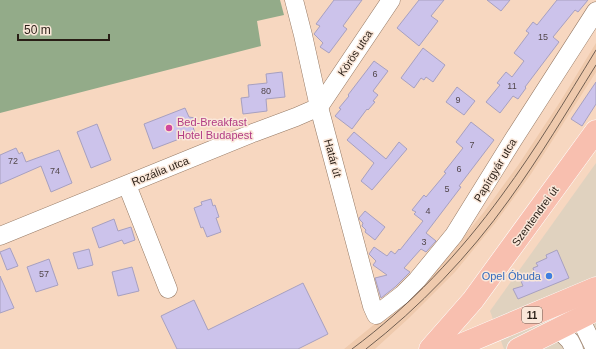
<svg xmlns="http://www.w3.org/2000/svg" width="596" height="349" font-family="Helvetica,sans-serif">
<rect width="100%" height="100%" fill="#f7d7c0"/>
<!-- commercial -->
<path fill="#e0d2bf" d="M596,163v186h-92l-14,-38z"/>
<!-- built -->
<path fill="#efcaad" d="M596,43v29l-65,102 -35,48 -41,50 -46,46 -34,31h-31l32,-26 68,-62 40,-49 35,-48 41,-62z"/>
<!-- forest -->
<path fill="#93ab89" d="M0,0h280l4,15 -27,6 4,25 -261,67z"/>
<!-- building -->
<g fill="#ccc3eb" stroke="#a7a0c0">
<path d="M334,0h28l-19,26 4,3 -18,24 -9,-6 3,-4 -9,-9 6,-8 -4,-2z"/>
<path d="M419,0h25l-13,16 7,5 -19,25 -22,-18z"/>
<path d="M487,0h23l-9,11z"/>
<path d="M557,0h31l-10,12 -3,-2 -22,27 6,5 -34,45 1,1 -8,11 -5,-3 -13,17 -14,-11 14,-17 -3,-2 9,-11 6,5 12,-16 -10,-8 15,-20 -3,-2 7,-9 4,3z"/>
<path d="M423,48l22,17 -12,17 -7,-5 -2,3 -3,-2 -7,10 -13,-10z"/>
<path d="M374,61l14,10 -15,20 5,4 -5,6 2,1 -7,8 -1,-1 -15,20 -17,-13 6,-7 -2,-1 10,-12 -1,-1z"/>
<path d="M282,72l3,25 -19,2 1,12 -24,3 -2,-16 8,-1 -1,-12 19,-2 -1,-9z"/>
<path d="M596,82v22l-14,22 -11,-7z"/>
<path d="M457,87l18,14 -11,14 -18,-13z"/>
<path d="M185,108l4,9 6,1 -3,6 3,9 -42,16 -9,-25z"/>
<path d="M471,122l23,18 -35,46 2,1 -35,46 10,8 -10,11 -5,-3 -17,19 6,4 -15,15 -14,11 -6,-20 12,-3 -14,-10 3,-4 -7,-7 5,-7 13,9 4,-5 4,3 4,-5 1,1 23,-29 -9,-7 2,-2 -4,-2 12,-15 2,2 20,-24 -2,-1 19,-24 -7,-6z"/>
<path d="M97,124l14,36 -20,8 -14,-36z"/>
<path d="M354,132l32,27 13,-17 8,7 -35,41 -11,-9 13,-18 -27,-23z"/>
<path d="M16,148l3,6 3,-2 4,10 33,-12 13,33 -21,9 -10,-26 -41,18v-29z"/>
<path d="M211,199l2,7 2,-1 4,12 -3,1 5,14 -14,5 -4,-10 -2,1 -7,-20 8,-3 -1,-3z"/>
<path d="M365,211l20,16 -10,13 -10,-8 1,-2 -4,-4 1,-3 -3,-3 -1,-2z"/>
<path d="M114,219l4,12 13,-4 4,13 -11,4 -2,-4 -23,8 -7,-20z"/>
<path d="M10,248l8,18 -11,4 -7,-18z"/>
<path d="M89,249l4,16 -15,4 -5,-16z"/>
<path d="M557,250l12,28 -51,21 -5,-10 10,-3 -2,-5 9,-4 -1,-3 5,-2 -1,-4 5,-2 -2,-3 11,-5 -1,-3z"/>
<path d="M49,259l9,26 -22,7 -9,-25z"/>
<path d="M132,267l7,24 -21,5 -6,-24z"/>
<path d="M0,276l14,32 -14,5z"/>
<path d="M303,283l25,51 -30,15h-121l-16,-33 33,-16 14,30z"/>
</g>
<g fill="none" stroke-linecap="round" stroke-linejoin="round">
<defs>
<g id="minor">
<path d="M294,0l9,35 16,72 53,199 4,9 26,-20 15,-15 37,-45 59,-95 83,-129"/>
<path d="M319,107l72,-107"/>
<path d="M127,185l41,104"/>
<path d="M0,236l253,-103 43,-16 23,-10"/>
<path d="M580,318l15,31"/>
<path d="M558,329l12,12 4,8"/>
</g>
<g id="major">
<path d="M430,349l43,-49 123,-169"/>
<path d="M451,349l145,-61"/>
<path d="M518,349l78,-39"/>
</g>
</defs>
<!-- minor casing -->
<use href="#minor" stroke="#957964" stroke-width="19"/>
<!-- major casing -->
<use href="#major" stroke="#fff" stroke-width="23"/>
<!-- minor -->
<use href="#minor" stroke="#fff" stroke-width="18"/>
<!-- major -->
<use href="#major" stroke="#f8bfaf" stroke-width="22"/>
<!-- tram -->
<g stroke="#715f52" stroke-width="1">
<path d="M352,349c58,-43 108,-96 150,-154 34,-46 64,-96 94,-145"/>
<path d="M366,349c54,-42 103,-93 143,-149 31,-43 59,-90 87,-135"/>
</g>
</g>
<!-- markers -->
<circle fill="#d1479c" stroke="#fae7d9" stroke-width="1.5" cx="169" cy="128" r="4"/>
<circle fill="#3f7fe0" stroke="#fae7d9" stroke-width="1.5" cx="549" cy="276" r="4"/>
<g text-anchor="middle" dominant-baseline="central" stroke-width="3" stroke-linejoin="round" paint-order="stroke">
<!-- number labels -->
<g font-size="9" fill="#52474b">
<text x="543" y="37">15</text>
<text x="375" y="74">6</text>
<text x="512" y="86">11</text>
<text x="266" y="91">80</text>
<text x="458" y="100">9</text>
<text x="472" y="145">7</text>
<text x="13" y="161">72</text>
<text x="459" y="169">6</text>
<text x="55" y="171">74</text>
<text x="447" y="189">5</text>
<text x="428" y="211">4</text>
<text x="424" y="242">3</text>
<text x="44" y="274">57</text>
</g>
<!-- shield labels -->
<rect fill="#fae7d9" stroke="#685a50" stroke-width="1" x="522" y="307" width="20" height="16" rx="3"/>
<g font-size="10" font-weight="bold" fill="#291e16">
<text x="532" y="315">11</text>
</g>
<!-- street labels -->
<g font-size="11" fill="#291e16" stroke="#fae7d9">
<text transform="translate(355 53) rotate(-56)">Körös utca</text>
<text transform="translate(333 158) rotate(75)">Határ út</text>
<text transform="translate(495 170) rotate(-59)">Papírgyár utca</text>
<text transform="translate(160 171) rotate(-22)">Rozália utca</text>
<text transform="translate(535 216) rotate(-54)">Szentendrei út</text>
</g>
<!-- hotel labels -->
<g font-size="11" fill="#b23c85" stroke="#fae7d9" text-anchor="start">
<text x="177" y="122">Bed-Breakfast<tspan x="177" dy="13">Hotel Budapest</tspan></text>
</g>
<!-- shop labels -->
<g font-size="11" fill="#366cbe" stroke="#fae7d9" text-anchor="end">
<text x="541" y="276">Opel Óbuda</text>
</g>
</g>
<!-- scale -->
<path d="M18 34v6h91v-6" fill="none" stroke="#291e16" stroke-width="2"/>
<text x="24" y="34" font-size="12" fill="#291e16" stroke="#fae7d9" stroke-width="3" paint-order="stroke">50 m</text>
</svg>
